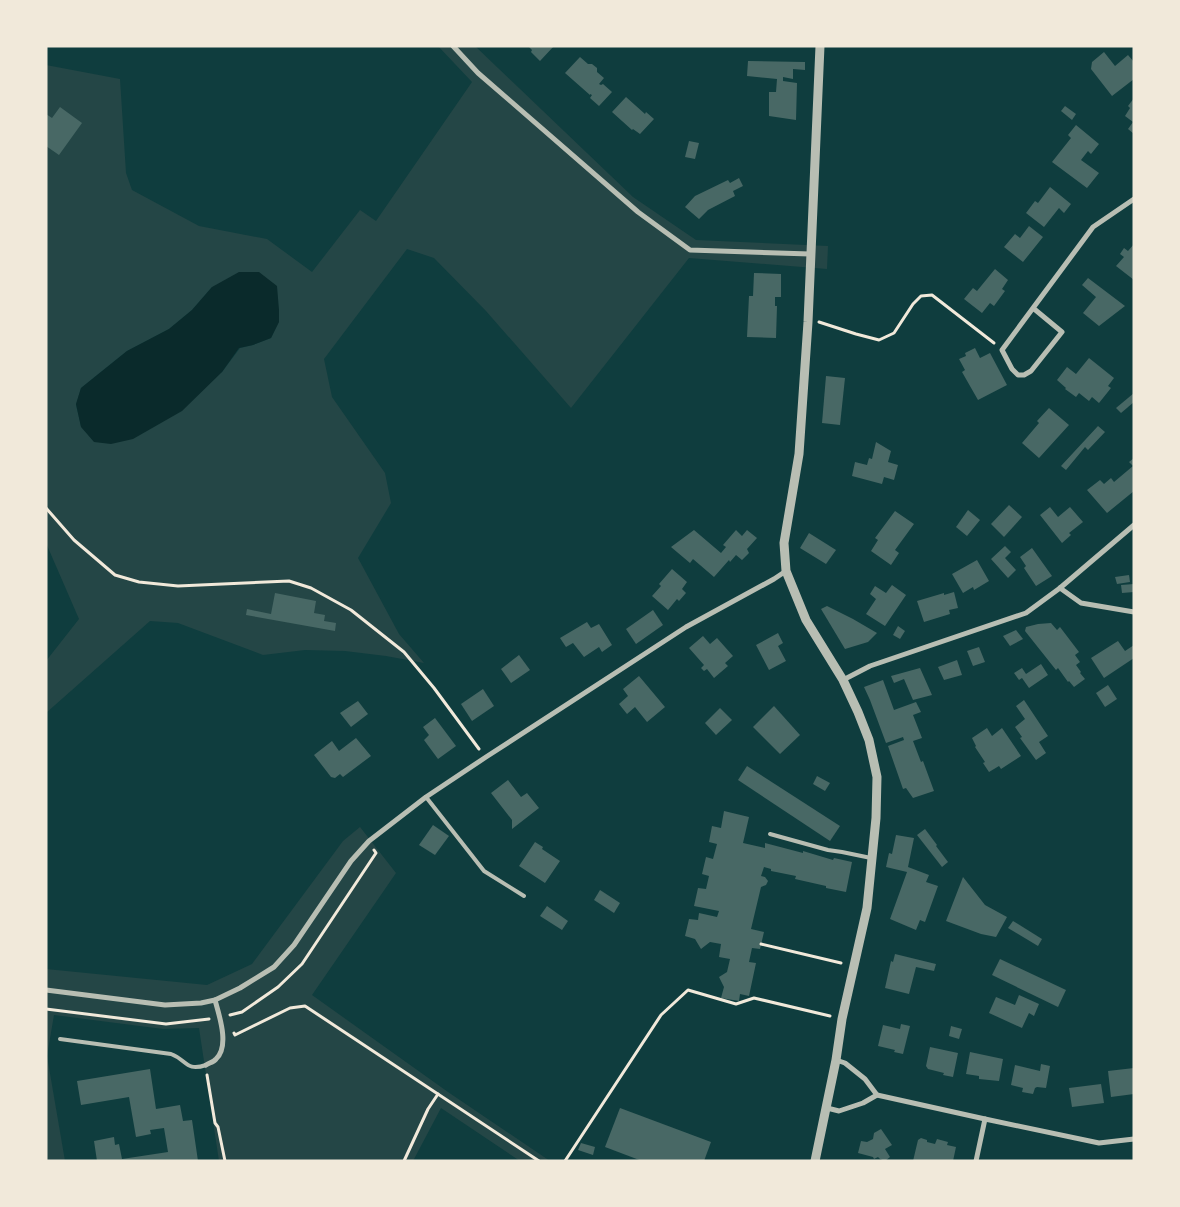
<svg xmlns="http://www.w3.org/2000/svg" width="1180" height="1207" font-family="'Roboto Condensed',sans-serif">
<rect width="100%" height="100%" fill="#0f3d3e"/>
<!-- green -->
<g fill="#244646" fill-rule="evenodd">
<path d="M438,46h37l158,151 63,43 132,6 -1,23 -138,-11 -118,150 -85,-97 -52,-53 -27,-9 -83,110 8,38 53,76 6,30 -33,55 41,76 25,29 -38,-7 -41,-5 -40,-1 -42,5 -85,-32 -28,-2 -104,92v-52l33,-42 -33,-76v-478l74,14 6,94 6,17 67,36 68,13 45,33 48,-62 16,11 96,-139zM212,287l67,23v11l-8,17 -18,7 -13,3 -18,24 -141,54 -5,-21 5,-17 46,-37 42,-22 23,-19z"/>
<path d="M360,827l36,46 -84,122 136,97 102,69h-30l-79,-53 -28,53h-194l-20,-133 -36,1 -109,-14 -7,41 18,105h-19v-192l161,16 45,-21 91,-123z"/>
</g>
<!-- water -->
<path fill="#0a2a2b" d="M239,272h20l18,14 2,24v12l-8,16 -18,7 -14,3 -17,24 -40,39 -49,28 -22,5 -17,-2 -13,-15 -5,-23 5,-16 46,-37 42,-22 23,-19 20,-23z"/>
<!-- building -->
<g fill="#486865">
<path d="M528,46h26l-14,15 -9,-9 1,-2z"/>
<path d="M1104,52l11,14 13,-11 6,7v17l-22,17 -21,-27 1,-7z"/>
<path d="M580,57l8,7h4l5,4v4l7,6 -5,6 2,1 2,-1 9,8 -13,14 -9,-8 2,-3 -2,-1v1l-25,-22z"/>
<path d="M748,61l57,1v8l-12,-1v10l-10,-2v4l14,2 -1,37 -27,-4v-24h7l1,-13 -30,-3z"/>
<path d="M626,97l19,17 1,-2 8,7 -14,15 -7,-5 -1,1 -20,-18z"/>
<path d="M1134,98v36l-6,-5 5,-7 -8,-6 5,-8 -2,-2z"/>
<path d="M1065,106l11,8 -4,6 -11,-9z"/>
<path d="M60,107l22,16 -23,32 -13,-9v-32l6,4z"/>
<path d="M1076,125l23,19 -8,10 -3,-3 -7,9 18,13 -12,15 -35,-26 19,-24 -3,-3z"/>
<path d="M689,141l10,2 -4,16 -10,-2z"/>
<path d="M739,178l4,8 -10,5 2,5 -27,14 -9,9 -14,-12 10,-11 33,-16 2,3z"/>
<path d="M1050,187l21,17 -7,9 -5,-5 -15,19 -18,-14 9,-12 3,2z"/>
<path d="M1029,226l14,11 -20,25 -19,-15 11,-13 5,4z"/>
<path d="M1134,244v36l-18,-14 8,-9 -4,-3 4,-6 4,3z"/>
<path d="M995,269l13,11 -6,9 3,2 -11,15 -4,-3 -8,10 -18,-14 9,-11 4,3z"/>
<path d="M754,273l27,1v23h-6v9h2l-1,32 -29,-1 2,-41h4z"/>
<path d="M1088,278l37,28 -26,20 -16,-13 13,-16 -14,-12z"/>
<path d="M975,348l5,10 10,-5 17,32 -29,15 -16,-28 3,-2 -6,-11 7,-3 -1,-3z"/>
<path d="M1089,358l25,20 -6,8 3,2 -12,15 -7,-6 -3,4 -10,-8 -3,4 -11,-8 1,-1 -9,-8 10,-13 9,7z"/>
<path d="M826,376l19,2 -5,47 -18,-2z"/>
<path d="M1134,393v9l-13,11 -5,-5z"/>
<path d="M1049,408l20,17 -30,33 -17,-15 17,-20 -2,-2z"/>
<path d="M1098,426l7,6 -17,18 -3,-3 -19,23 -5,-4z"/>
<path d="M876,442l15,9 -3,11 10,3 -4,15 -10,-3 -2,7 -30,-8 3,-14 12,3 2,-7 3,1z"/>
<path d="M1134,458v33l-27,22 -20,-23 13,-10 4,4 7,-6 3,4 19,-16 -4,-4z"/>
<path d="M1009,505l13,12 -18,20 -13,-13z"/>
<path d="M1050,507l8,10 12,-10 13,15 -14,11 2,2 -9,8 -22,-28z"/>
<path d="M968,510l12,10 -13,16 -11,-9z"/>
<path d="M895,511l19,13 -19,26 4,3 -8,12 -20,-14 7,-11 -3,-2z"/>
<path d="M694,530l27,23 5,-6 -3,-2 13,-15 6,6 5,-6 10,8 -10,11 2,4 -7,7 -6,-5 -6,7 -1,-2 -15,17 -21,-18 -3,4 -19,-16z"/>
<path d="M809,533l27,17 -10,14 -26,-16z"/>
<path d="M1005,546l6,6 -6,6 11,12 -8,8 -17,-19z"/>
<path d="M1032,548l20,28 -16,10 -12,-18 2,-2 -6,-9z"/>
<path d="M977,560l12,21 -15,9 -1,-3 -10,6 -11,-19z"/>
<path d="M672,569l15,13 -5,7 4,4 -7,8 -2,-2 -9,11 -16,-14 9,-10 -2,-2z"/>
<path d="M1129,575l1,7 -13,2 -2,-7z"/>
<path d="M1134,584v8l-12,1 -1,-8z"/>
<path d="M892,585l14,10 -21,31 -19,-12 10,-15 -6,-5 5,-8 11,7z"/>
<path d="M954,592l4,16 -9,2 1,4 -26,8 -7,-21 27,-8v2z"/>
<path d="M275,593l41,8 -2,12 11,2 -1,6 12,2 -1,8 -89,-16 1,-6 24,5z"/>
<path d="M827,606l26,13 24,14 -9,9 -23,7 -24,-40z"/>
<path d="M653,610l10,15 -27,19 -10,-15z"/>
<path d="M587,622l4,6 8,-4 13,21 -10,7 -3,-5 -15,10 -11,-14 -7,4 -6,-9z"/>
<path d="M1051,623l6,7 3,-3 19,25 -4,3 5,7 -4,3 5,7 -1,1 5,6 -11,8 -5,-6 -1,1 -10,-14 -2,2 -31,-39 1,-4 12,-3z"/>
<path d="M898,626l7,5 -5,8 -7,-4z"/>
<path d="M1016,630l7,9 -13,7 -7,-10z"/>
<path d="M778,633l5,10 -5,3 8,15 -17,9 -13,-25z"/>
<path d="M703,636l7,8 7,-6 16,18 -8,7 3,3 -14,12 -7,-9 -3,2 -3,-3 3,-3 -15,-17z"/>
<path d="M1118,641l7,10 9,-6v13l-30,20 -13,-20z"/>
<path d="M979,647l6,15 -12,4 -6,-15z"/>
<path d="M519,655l11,15 -19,13 -10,-14z"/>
<path d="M957,660l5,15 -18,5 -6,-13z"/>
<path d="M1041,664l7,11 -19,13 -7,-10 -3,2 -5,-7 8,-5 4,6z"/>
<path d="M920,668l12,27 -19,5 -9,-21 -10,4 -3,-7z"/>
<path d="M639,676l26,31 -18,15 -12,-15 -8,7 -8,-10 9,-8 -5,-7z"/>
<path d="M883,680l11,30 22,-8 5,10 -8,3 9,23 -9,3 8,21 2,-1 11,30 -21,7 -7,-10 -3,1 -15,-43 16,-6 -1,-3 -17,6 -16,-43 -6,-13z"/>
<path d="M1108,685l9,14 -12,8 -9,-14z"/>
<path d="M483,689l11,17 -22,15 -11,-17z"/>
<path d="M1024,700l24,36 -9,6 7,11 -10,7 -16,-22 2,-1 -7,-10 10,-8 -9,-13z"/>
<path d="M358,701l10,13 -17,13 -11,-14z"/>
<path d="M774,706l26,29 -20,19 -27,-27z"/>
<path d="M720,708l12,12 -16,15 -11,-12z"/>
<path d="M435,718l21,28 -18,13 -14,-19 5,-5 -6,-8z"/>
<path d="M987,728l5,8 10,-8 19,28 -20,13 -2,-3 -10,6 -6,-9 2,-1 -10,-15 1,-1 -4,-8z"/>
<path d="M356,738l15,18 -28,21 -3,-3 -5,4 -4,-1 -17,-22 18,-14 7,10z"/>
<path d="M747,766l93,60 -10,15 -92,-61z"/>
<path d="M817,776l13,7 -5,8 -12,-7z"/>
<path d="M508,780l13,17 6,-4 12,15 -27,21v-9l-21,-27z"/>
<path d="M724,811l25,6 -6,26 22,5v-5l38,10v-2l30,9 1,-2 18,4 -6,30 -20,-4v-2l-31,-7 1,-3 -25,-5v-2l-7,-2 -3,9 4,1 3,4 -2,4 -5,2 -10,42 13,3 -4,17 -8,-1 -3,14 7,1 -7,33 -9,-2 -1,7 -18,-3 3,-11 -5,-10 8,-5 3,-13 -11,-2 2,-13 -11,-2 -9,7 -6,-10 -10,-3 4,-17 9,1 1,-7 18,4 2,-6 -25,-5 4,-18 8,1 3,-13 -7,-2 4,-17 7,2 4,-15 -8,-2 3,-16 9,2z"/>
<path d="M433,825l16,11 -14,19 -16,-10z"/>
<path d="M925,829l12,16 -1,1 12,16 -6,5 -25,-32z"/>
<path d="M896,835l18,3 -6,29 21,8 -3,7 12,4 -13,36 -5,-2 -4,10 -26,-11 17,-47 -21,-5 3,-14 3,1z"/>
<path d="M535,842l8,5 -1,2 18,12 -15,22 -26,-17z"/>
<path d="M963,877l22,28 22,12 -11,20 -15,-3 -35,-13z"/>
<path d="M600,890l20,13 -6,10 -20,-13z"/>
<path d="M547,906l21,15 -6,9 -22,-14z"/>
<path d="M1013,921l29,18 -4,7 -30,-18z"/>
<path d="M895,954l41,10 -2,7 -18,-4 -7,27 -24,-6 6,-27 2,1z"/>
<path d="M1000,959l66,31 -8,17 -66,-32z"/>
<path d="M1019,995l20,9 -5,12 -5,-3 -7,15 -33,-15 7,-16 19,8z"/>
<path d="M901,1024l9,2 -7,28 -9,-2 1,-2 -17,-4 5,-21 17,4z"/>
<path d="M951,1026l11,3 -3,10 -10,-3z"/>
<path d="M930,1047l28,6 -5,24 -10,-2 1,-2 -16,-4 -2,-3z"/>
<path d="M970,1052l33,7 -4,22 -20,-2v-3l-13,-2z"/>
<path d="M1041,1064l9,2 -4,22 -9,-1 -2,1 -2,6 -11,-2 1,-4 -12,-3 4,-20 25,6z"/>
<path d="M1134,1068v26l-23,3 -3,-26z"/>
<path d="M150,1069l6,40 24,-4 3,16 9,-1 6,41h-101l-3,-20 20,-4 1,8 4,-1 3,15 46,-7 -4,-24 -14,2 1,4 -15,3 -7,-40 -48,8 -4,-24z"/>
<path d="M1101,1084l3,19 -32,4 -3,-19z"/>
<path d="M620,1108l91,34 -7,19h-62l-37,-14z"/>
<path d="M881,1129l11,16 -7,4 5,8 -5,4 -5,-2 -2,-2 -4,2 -1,-2 -15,-4 3,-12 6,1 6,-3 1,-6z"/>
<path d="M921,1138l6,2v2l8,2 2,-5 11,3 -1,3 9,2 -3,14h-40l5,-21z"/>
<path d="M581,1143l14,4 -2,8 -15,-5z"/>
</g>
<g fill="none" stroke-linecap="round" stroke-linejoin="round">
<!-- path -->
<g stroke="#f1e9da" stroke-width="3">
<path d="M819,322l37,12 23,6 15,-7 19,-29 8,-8 11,-1 62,48"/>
<path d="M46,508l28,32 41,35 24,7 39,4 111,-5 22,7 40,22 53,42 30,36 45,61"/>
<path d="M761,944l80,19"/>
<path d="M46,1009l120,15 43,-5"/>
<path d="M230,1015l12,-3 36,-25 24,-23 74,-111 -2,-3"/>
<path d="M234,1033l1,2 55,-27 15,-2 234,155"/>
<path d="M207,1075l8,48 3,4 7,34"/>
<path d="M404,1161l24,-52 10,-15"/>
<path d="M565,1161l96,-146 27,-25 48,14 18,-6 76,18"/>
</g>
<!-- service -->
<g stroke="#b8beb3" stroke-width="4">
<path d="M426,797l58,74 40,25"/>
<path d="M770,834l58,16 14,2 29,6"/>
<path d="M60,1039l111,15c16,6 15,18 35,11"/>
</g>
<!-- minor -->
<g stroke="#b8beb3" stroke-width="5">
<path d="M453,46l25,27 160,139 52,38 120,4"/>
<path d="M1033,308l29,24 -31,39 -7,4h-6l-6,-6 -10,-19 91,-123 41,-28"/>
<path d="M1060,588l21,15 53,9"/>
<path d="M843,680l27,-14 156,-53 34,-25 74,-63"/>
<path d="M46,990l119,15 36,-2 14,-3 25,-12 34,-21 20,-22 57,-84 18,-20 35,-27 22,-17 60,-40 200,-130 88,-48 12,-8"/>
<path d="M206,1065c3,-2 8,-3 10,-6 14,-13 3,-44 -1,-59"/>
<path d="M877,1095l108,24 114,24 35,-4"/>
<path d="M827,1108l12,3 24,-8 14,-8 -12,-16 -20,-16 -9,-3"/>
<path d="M976,1161l9,-42"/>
</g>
<!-- tertiary -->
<path stroke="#b8beb3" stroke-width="9" d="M815,1161l21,-101 6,-41 25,-111 9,-90 1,-41 -8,-37 -11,-28 -15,-32 -37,-60 -20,-49 -2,-28 15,-89 9,-132 12,-276"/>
</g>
<!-- border -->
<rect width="1180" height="1207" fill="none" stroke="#f1e9da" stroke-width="95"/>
</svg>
